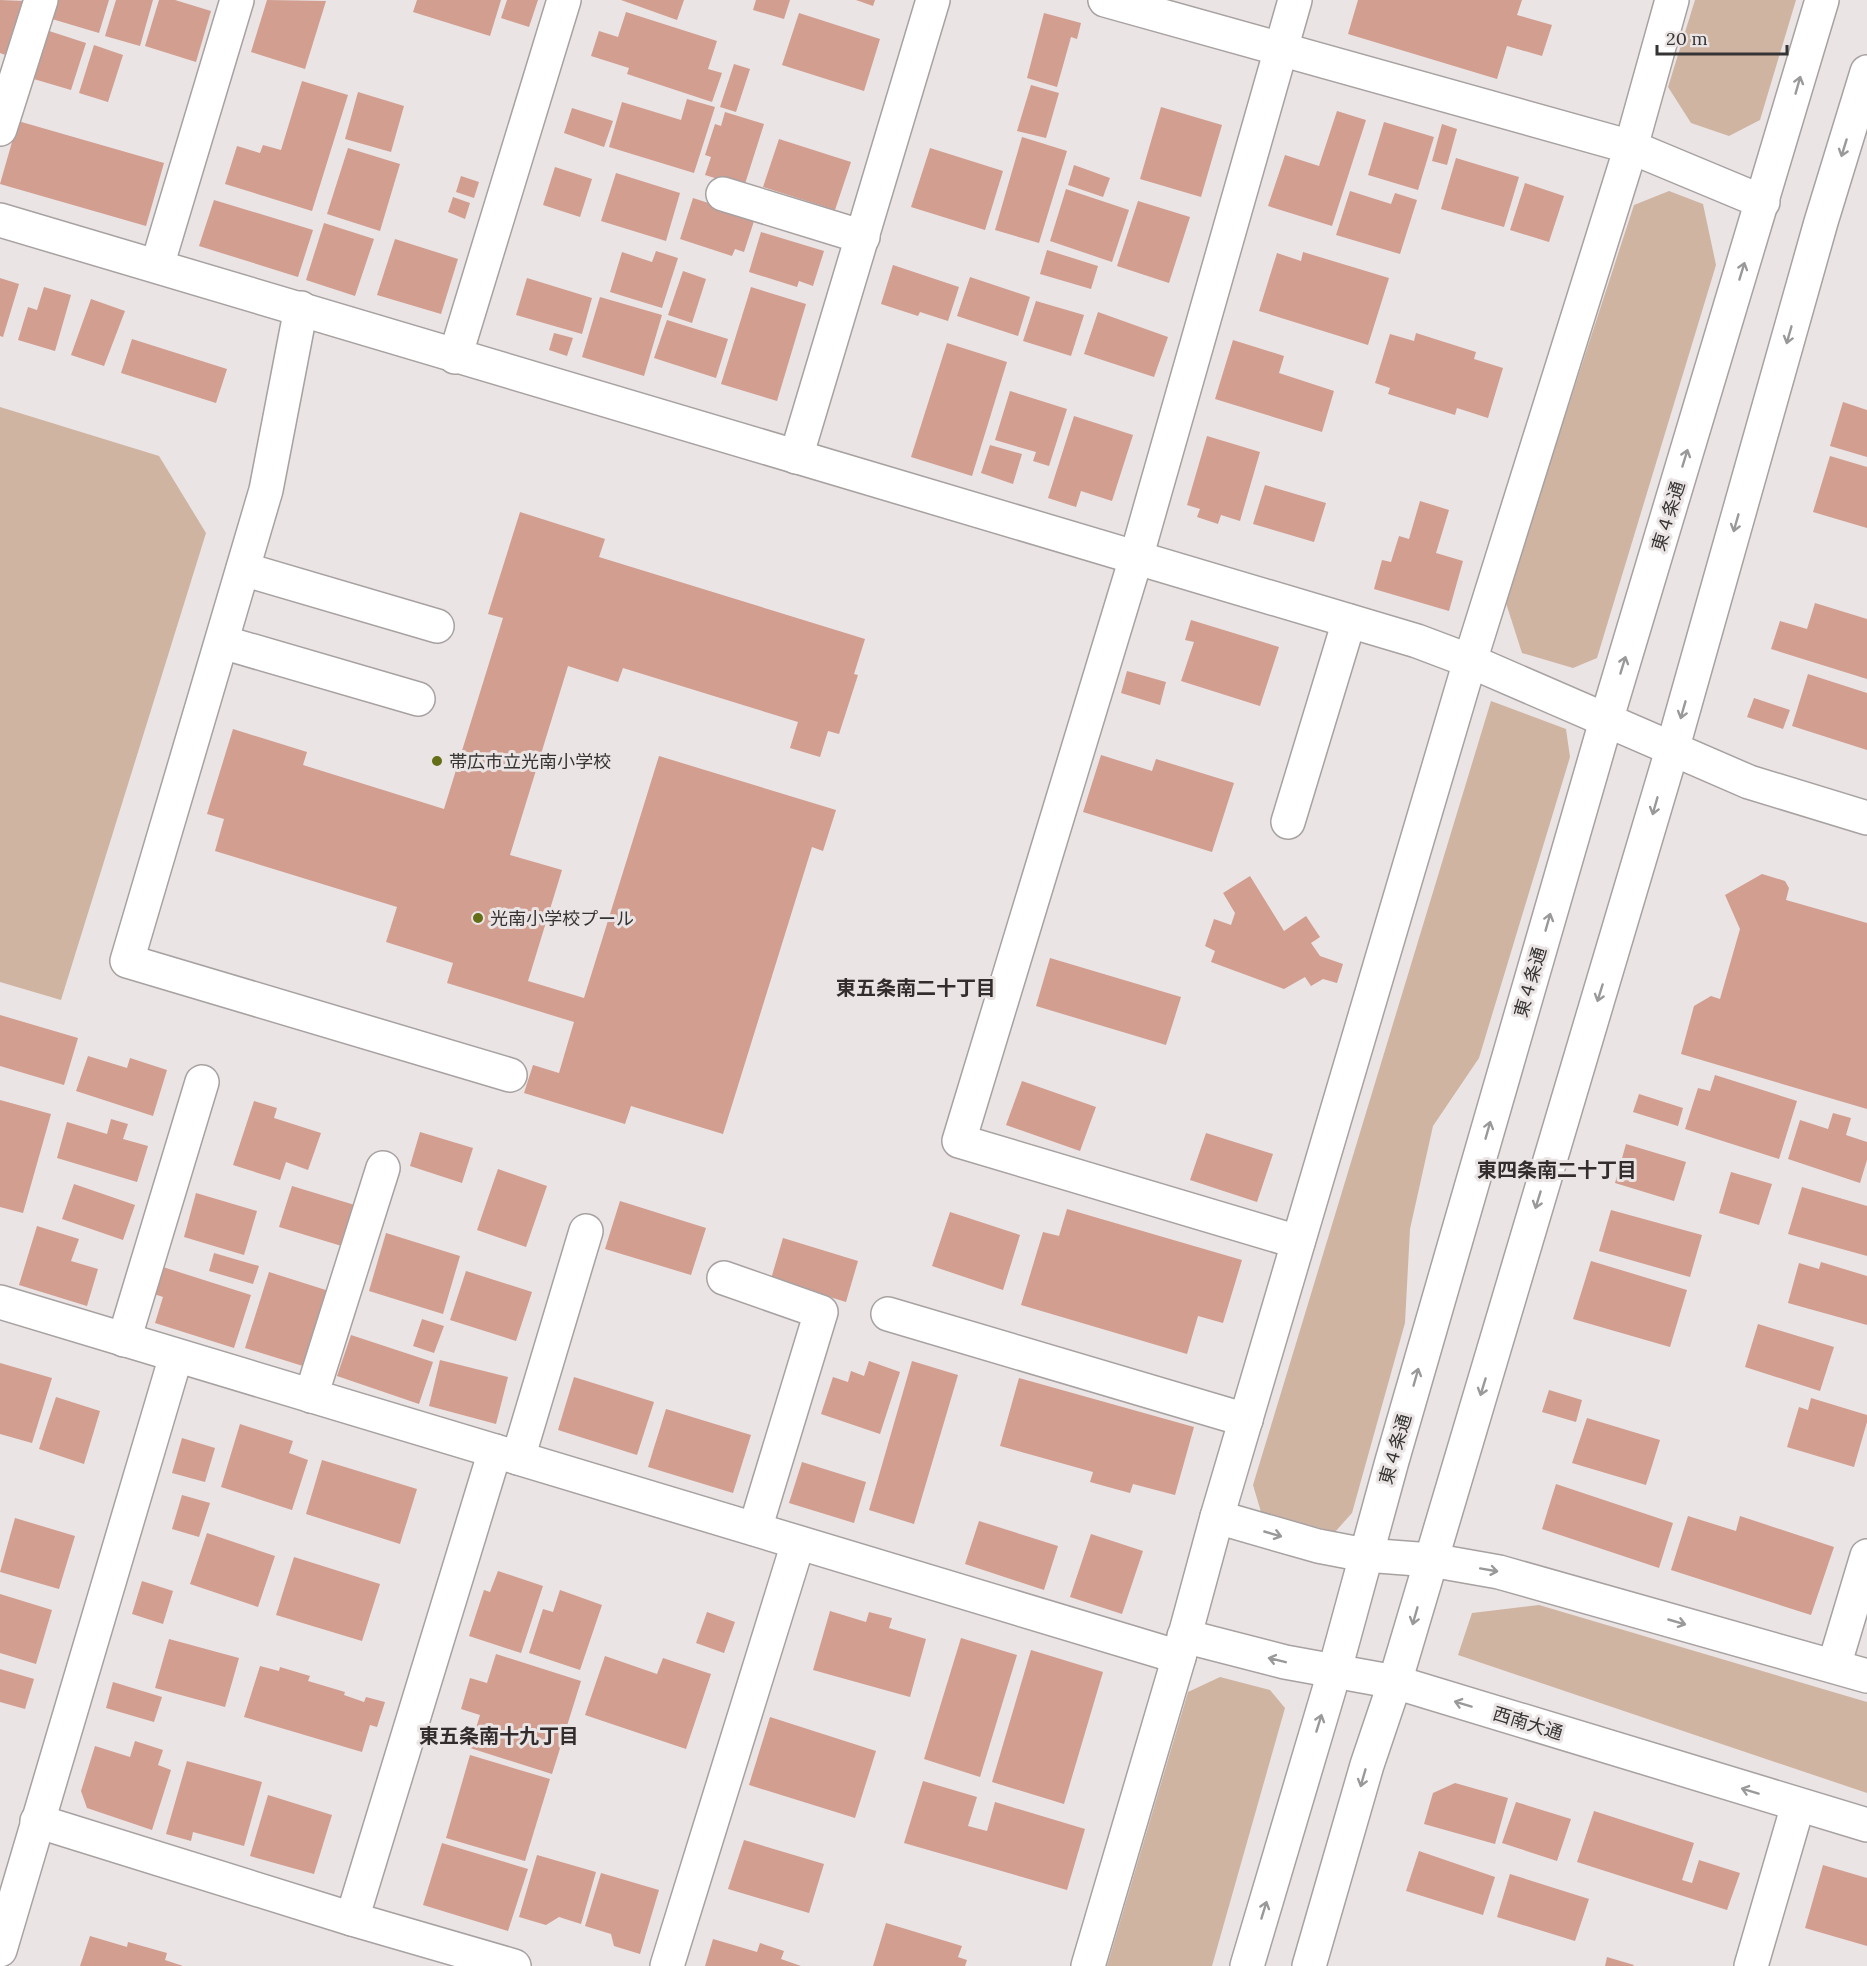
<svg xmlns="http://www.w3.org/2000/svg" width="1867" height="1966" font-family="Lora,'Noto Sans JP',serif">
<rect width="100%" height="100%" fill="#ebe4e4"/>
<!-- green -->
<g fill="#cfb4a2">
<path d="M1695,0h101l-36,120 -31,16 -38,-13 -23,-36z"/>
<path d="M1669,191l34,13 13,61 -119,393 -24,10 -51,-15 -17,-53 129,-395z"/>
<path d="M0,407l159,49 47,77 -145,467 -61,-18z"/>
<path d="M1491,701l75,28 4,28 -91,301 -46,68 -23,103 -5,94 -53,190 -17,19 -74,-20 -8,-27z"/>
<path d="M1539,1605l328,97v91l-409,-138 14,-42z"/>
<path d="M1220,1677l50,13 15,18 -73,258h-105l81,-274z"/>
</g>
<!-- building -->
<g fill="#d19e90">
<path d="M0,0l24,1 -16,55 -8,-3z"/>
<path d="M57,0h52l-10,33 -47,-14z"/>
<path d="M116,0h37l-13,46 -35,-10z"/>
<path d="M159,0h16l36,11 -15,51 -51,-16z"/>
<path d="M267,0l59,1 -21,68 -54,-17z"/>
<path d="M417,0h84l-11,36 -77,-24z"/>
<path d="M507,0h31l-9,27 -28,-9z"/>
<path d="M621,0h63l-7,20z"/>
<path d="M756,0h34l-6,19 -31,-9z"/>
<path d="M856,0h19l-2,6z"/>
<path d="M1358,0h164l-5,15 35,10 -10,31 -35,-10 -10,33 -149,-45z"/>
<path d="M626,12l91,29 -9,28 14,4 -10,29 -85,-28 2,-6 -38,-12 8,-25 19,6z"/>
<path d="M799,13l81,26 -16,52 -82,-26z"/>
<path d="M1044,13l37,10 -4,16 -6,-2 -14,50 -30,-9z"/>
<path d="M43,29l43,14 -15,47 -44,-13z"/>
<path d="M94,45l29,10 -15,47 -29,-9z"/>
<path d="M734,64l16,5 -14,43 -16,-5z"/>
<path d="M302,81l46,14 -36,116 -87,-27 12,-38 23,7 3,-8 18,5z"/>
<path d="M1031,85l28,8 -13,45 -29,-7z"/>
<path d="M358,92l46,14 -13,46 -46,-13z"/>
<path d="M687,99l28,8 -21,66 -85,-26 13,-45 59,18z"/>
<path d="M1161,107l61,18 -21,72 -61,-18z"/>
<path d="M572,108l41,13 -9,26 -40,-14z"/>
<path d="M1337,111l29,9 -34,106 -64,-20 17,-51 34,11z"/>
<path d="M725,112l39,12 -20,63 -39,-12 6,-18 -6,-2 10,-31 6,2z"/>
<path d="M18,121l146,42 -18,63 -146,-42z"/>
<path d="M1384,122l50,15 -16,53 -50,-15z"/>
<path d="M1442,124l15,5 -10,36 -15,-4z"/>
<path d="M1022,137l45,14 -28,92 -44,-13z"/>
<path d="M779,139l72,23 -16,48 -72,-23z"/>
<path d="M348,148l52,16 -20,67 -53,-17z"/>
<path d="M930,148l73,23 -18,59 -74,-23z"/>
<path d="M1456,158l63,19 -15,50 -63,-18z"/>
<path d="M1074,165l36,13 -7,19 -35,-12z"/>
<path d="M555,167l37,12 -12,38 -37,-12z"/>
<path d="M616,173l64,20 -14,48 -65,-20z"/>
<path d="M461,176l18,6 -5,16 -18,-6z"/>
<path d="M1525,183l39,13 -15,46 -39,-12z"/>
<path d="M1066,189l63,21 -17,52 -62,-21z"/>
<path d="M1350,191l41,13 4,-11 22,7 -17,54 -64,-19z"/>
<path d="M453,197l17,6 -5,16 -17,-7z"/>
<path d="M693,198l62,20 -11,34 -9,-3 -3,7 -52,-17z"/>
<path d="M214,200l99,30 -15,47 -99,-31z"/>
<path d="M1138,201l52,16 -21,66 -52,-17z"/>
<path d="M324,223l50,16 -19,57 -49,-16z"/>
<path d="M761,232l63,19 -11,35 -14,-5 -2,6 -48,-15z"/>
<path d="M395,239l63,20 -17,55 -64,-19z"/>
<path d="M1047,250l51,16 -7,23 -51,-15z"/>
<path d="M656,251l22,7 -16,50 -52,-16 12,-40 30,10z"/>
<path d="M1303,252l86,26 -21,67 -109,-34 18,-58 24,8z"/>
<path d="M893,265l66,22 -11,34 -28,-9 -2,4 -37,-12z"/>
<path d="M683,271l23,8 -14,44 -24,-8z"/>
<path d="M970,277l60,20 -12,39 -61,-20z"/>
<path d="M0,278l19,6 -16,53 -3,-1z"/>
<path d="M527,278l65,20 -10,36 -66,-19z"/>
<path d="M44,287l27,8 -16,56 -37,-11 10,-33 9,3z"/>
<path d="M751,287l55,17 -29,97 -56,-17z"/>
<path d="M600,297l62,18 -18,61 -62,-19z"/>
<path d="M91,299l34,12 -21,55 -33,-11z"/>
<path d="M1036,301l48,14 -13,41 -48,-15z"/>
<path d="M1098,312l70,25 -14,40 -70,-23z"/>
<path d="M667,320l61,19 -12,39 -62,-20z"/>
<path d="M554,333l19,5 -6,18 -18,-6z"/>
<path d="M1416,333l60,19 -2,7 29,9 -15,50 -31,-10 -2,7 -67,-21 2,-6 -15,-5 15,-49 24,7z"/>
<path d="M132,339l95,30 -11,34 -95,-30z"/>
<path d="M1233,340l51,16 -5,17 55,18 -12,41 -107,-33z"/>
<path d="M947,343l60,19 -35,114 -61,-19z"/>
<path d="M1010,391l57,18 -18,57 -16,-5 3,-9 -41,-12z"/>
<path d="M1843,402l24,8v47l-37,-11z"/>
<path d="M1074,416l59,19 -21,66 -31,-10 -5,16 -28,-9z"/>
<path d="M1207,436l53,16 -20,69 -19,-6 -3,9 -21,-7 3,-8 -13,-4z"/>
<path d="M990,445l32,9 -9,30 -32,-11z"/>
<path d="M1830,456l37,11v61l-54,-16z"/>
<path d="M1265,485l61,18 -12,39 -61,-18z"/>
<path d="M1420,501l29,9 -13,43 27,8 -14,50 -75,-22 8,-29 9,2 8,-26 10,3z"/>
<path d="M520,512l85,27 -6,18 266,82 -11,35 4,1 -19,59 -11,-3 -8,26 -30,-9 8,-26 -175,-54 -5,14 -50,-16 -58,189 52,15 -34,111 56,17 75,-242 177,54 -13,41 -11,-4 -89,287 -92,-28 -6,18 -101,-31 9,-28 26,8 15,-51 -127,-39 6,-20 -67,-21 11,-35 -182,-56 9,-32 -17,-5 26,-85 74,23 -4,13 141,44 59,-191 -15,-4z"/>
<path d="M1815,603l52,16v60l-96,-30 9,-28 27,8z"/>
<path d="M1191,620l88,27 -19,59 -79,-25 13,-39 -9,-2z"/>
<path d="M1127,671l39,11 -6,23 -39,-12z"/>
<path d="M1808,674l59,19v57l-75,-24z"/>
<path d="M1754,698l36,12 -7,19 -36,-12z"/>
<path d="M1101,755l51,16 4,-12 78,24 -22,69 -129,-40z"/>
<path d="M1762,874l23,7 4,7 -3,12 81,23v186l-186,-55 13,-48 17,-10 9,3 20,-70 -15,-34z"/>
<path d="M1250,876l34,55 22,-15 14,21 -9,6 9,13 23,8 -6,19 -14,-4 -12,7 -6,-9 -21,12 -73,-27 4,-11 -10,-5 9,-27 17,6 4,-12 -12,-20z"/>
<path d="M1050,958l131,39 -15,48 -130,-39z"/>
<path d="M0,1015l78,23 -14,47 -64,-19z"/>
<path d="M88,1056l39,12 3,-10 37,12 -14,46 -77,-25z"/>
<path d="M1715,1075l82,26 -18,58 -94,-30 13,-41 12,3z"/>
<path d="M1022,1081l74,26 -16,44 -74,-26z"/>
<path d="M1639,1094l44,14 -5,18 -45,-14z"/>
<path d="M0,1100l51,14 -28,99 -23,-6z"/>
<path d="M254,1101l23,7 -3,10 47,15 -13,37 -22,-8 -6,18 -47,-15z"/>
<path d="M1833,1113l18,5 -5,17 21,7v18l-7,23 -72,-24 12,-39 28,9z"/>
<path d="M111,1119l17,5 -5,15 25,7 -11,36 -80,-24 10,-36 40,12z"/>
<path d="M420,1132l53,16 -11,35 -52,-17z"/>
<path d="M1206,1133l67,21 -16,48 -67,-22z"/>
<path d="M1626,1144l60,18 -12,39 -59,-18z"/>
<path d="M498,1169l49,17 -21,61 -49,-17z"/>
<path d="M1731,1172l41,12 -13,41 -40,-12z"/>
<path d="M74,1184l61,21 -12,35 -61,-21z"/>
<path d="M292,1186l66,20 -13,41 -66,-20z"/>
<path d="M1802,1187l65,19v50l-79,-22z"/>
<path d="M196,1193l61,18 -13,44 -60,-18z"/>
<path d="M620,1201l86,27 -15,47 -86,-26z"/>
<path d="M1067,1209l175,51 -19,63 -25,-7 -11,38 -166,-49 22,-73 16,4z"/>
<path d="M1611,1210l91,25 -12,42 -91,-26z"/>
<path d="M950,1212l70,23 -17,55 -71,-24z"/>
<path d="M37,1226l42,13 -8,22 27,8 -11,37 -68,-21z"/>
<path d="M386,1233l74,23 -17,58 -74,-23z"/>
<path d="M783,1238l75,23 -12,41 -75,-23z"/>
<path d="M214,1253l45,13 -6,18 -44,-13z"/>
<path d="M1591,1261l96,29 -17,57 -97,-28z"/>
<path d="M1821,1262l46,14v49l-79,-22 11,-40 20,6z"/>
<path d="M163,1267l88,28 -17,53 -79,-25 8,-26 -9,-3z"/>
<path d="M466,1271l66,21 -16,49 -66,-21z"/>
<path d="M269,1272l60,19 -23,76 -61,-19z"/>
<path d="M422,1319l22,7 -10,27 -21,-7z"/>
<path d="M1758,1324l76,23 -14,44 -75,-24z"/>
<path d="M351,1335l82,27 -14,42 -82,-28z"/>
<path d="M440,1360l68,17 -12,47 -67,-18z"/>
<path d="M869,1361l31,11 -20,62 -59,-20 12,-37 15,5 3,-11 13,5z"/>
<path d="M912,1361l46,14 -44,149 -45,-14z"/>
<path d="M0,1363l52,15 -20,65 -32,-9z"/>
<path d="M574,1377l80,25 -17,53 -79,-25z"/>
<path d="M1019,1378l175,49 -19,68 -42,-11 -3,9 -40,-11 3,-10 -93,-26z"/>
<path d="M1549,1390l33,10 -6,22 -34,-10z"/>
<path d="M56,1397l44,14 -16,53 -45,-15z"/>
<path d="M1811,1398l56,17v7l-13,45 -67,-20 12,-40 9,3z"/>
<path d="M666,1409l85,26 -18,58 -85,-26z"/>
<path d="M1587,1418l73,22 -14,45 -74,-22z"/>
<path d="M240,1424l53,17 -4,12 19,7 -16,50 -71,-23z"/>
<path d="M182,1438l33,10 -10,34 -33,-9z"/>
<path d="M322,1460l95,29 -17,55 -94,-30z"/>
<path d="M802,1462l64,20 -12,41 -65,-20z"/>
<path d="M1556,1484l117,39 -14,45 -117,-39z"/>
<path d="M182,1495l28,8 -11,34 -27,-8z"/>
<path d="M1688,1516l48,15 4,-15 94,31 -23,68 -140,-45z"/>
<path d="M15,1518l60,18 -16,53 -59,-17z"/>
<path d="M979,1521l79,25 -14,44 -79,-26z"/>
<path d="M207,1533l68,23 -17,51 -68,-23z"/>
<path d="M1091,1534l52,17 -21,63 -52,-17z"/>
<path d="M294,1557l86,27 -18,57 -86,-26z"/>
<path d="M498,1571l45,15 -22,67 -52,-17 15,-46 6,2z"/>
<path d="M142,1581l31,10 -10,33 -31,-10z"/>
<path d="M560,1590l42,15 -22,65 -51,-17 14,-44 10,3z"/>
<path d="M0,1594l52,16 -16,54 -36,-11z"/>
<path d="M830,1611l36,11 3,-10 23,6 -3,10 37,11 -16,58 -97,-27z"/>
<path d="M707,1612l28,10 -11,31 -28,-10z"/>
<path d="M961,1638l56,17 -37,122 -56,-18z"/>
<path d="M169,1639l70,19 -14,49 -70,-19z"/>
<path d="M1031,1650l72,22 -39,132 -72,-22z"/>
<path d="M496,1654l85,27 -29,93 -82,-26 10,-33 -19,-6 9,-31 17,5z"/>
<path d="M605,1656l52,18 6,-16 48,16 -25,75 -101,-34z"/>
<path d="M260,1666l19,5 1,-4 30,9 -2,5 37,11 -1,3 20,7 2,-5 19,5 -8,25 -7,-2 -8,27 -118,-35z"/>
<path d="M0,1669l34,10 -9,30 -25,-7z"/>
<path d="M113,1682l49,15 -8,25 -48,-14z"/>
<path d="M770,1717l106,34 -21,67 -106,-33z"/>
<path d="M135,1741l28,9 -5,15 13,5 -19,60 -65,-22 -6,-17 14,-45 35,11z"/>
<path d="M470,1755l80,24 -25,82 -79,-23z"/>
<path d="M187,1761l75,21 -18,64 -51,-14 -2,9 -25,-7z"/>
<path d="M923,1781l54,16 -9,29 19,5 8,-29 90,27 -18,61 -163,-47z"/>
<path d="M1455,1783l53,15 -13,46 -71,-20 9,-31z"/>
<path d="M268,1795l64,20 -18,59 -64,-18z"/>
<path d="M1516,1802l55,17 -14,42 -55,-18z"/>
<path d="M1594,1811l100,32 -12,37 10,3 7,-23 41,13 -13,37 -150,-48z"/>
<path d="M744,1840l80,24 -15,49 -81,-24z"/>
<path d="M442,1843l86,26 -20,62 -85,-26z"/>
<path d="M1419,1851l76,26 -12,38 -77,-24z"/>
<path d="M537,1855l59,17 -15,52 -22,-7 -13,8 -27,-8z"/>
<path d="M1823,1865l44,13v68l-62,-18z"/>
<path d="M601,1873l58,17 -19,64 -26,-8 -3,-12 -26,-8z"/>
<path d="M1510,1874l79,25 -14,42 -78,-24z"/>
<path d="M886,1923l76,23 -4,11 9,3 -2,6h-92z"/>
<path d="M90,1936l37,11 1,-5 39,11 -2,7 18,6h-103z"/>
<path d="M713,1939l44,13 3,-9 24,8 -3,8 20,7h-96z"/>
<path d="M1607,1957l27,8 -1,1h-28z"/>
</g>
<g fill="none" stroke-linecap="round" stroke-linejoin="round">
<defs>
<g id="minor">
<path d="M1105,0l526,147 132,55"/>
<path d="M1295,0l-159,558 -177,583 339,101"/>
<path d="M0,129l41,-129"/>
<path d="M723,194l140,43"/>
<path d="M0,220l1417,421 53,20 279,121 118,36"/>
<path d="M157,266l80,-266"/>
<path d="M301,308l-35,182 -139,471 383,114"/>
<path d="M455,357l109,-357"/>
<path d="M796,457l137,-457"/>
<path d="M243,569l194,57"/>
<path d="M222,642l196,57"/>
<path d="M1288,822l61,-201"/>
<path d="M724,1278l97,34 -66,217"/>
<path d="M0,1302l1179,355"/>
<path d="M888,1314l358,106"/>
<path d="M124,1340l78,-258"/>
<path d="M311,1396l72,-228"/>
<path d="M518,1458l68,-227"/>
<path d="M1217,1517l101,29 47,9 66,5 68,12 368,104"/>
<path d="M1184,1636l101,26 110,20 472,143"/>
<path d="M1834,1666l33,-110"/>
<path d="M37,1821l315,98 162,47"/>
<path d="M352,1919l143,-468"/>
<path d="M0,1950l176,-594"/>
<path d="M667,1966l131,-423"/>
<path d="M1088,1966l91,-309 38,-140 253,-856 161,-514 41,-147"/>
<path d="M1247,1966l87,-293 58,-212 214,-740 216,-721"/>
<path d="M1309,1966l58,-201 28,-83 277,-932 149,-528 46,-150"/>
<path d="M1751,1966l47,-161"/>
</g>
</defs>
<!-- minor casing -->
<use href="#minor" stroke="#a8a1a1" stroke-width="36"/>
<!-- minor -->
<use href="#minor" stroke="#fff" stroke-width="33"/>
</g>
<!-- one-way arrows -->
<defs><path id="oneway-shaft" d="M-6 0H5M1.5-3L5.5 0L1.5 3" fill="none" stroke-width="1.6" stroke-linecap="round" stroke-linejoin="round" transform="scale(1.5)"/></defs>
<g stroke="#9a9999">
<use href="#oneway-shaft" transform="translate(1798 85) rotate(-74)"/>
<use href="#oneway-shaft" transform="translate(1844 148) rotate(107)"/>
<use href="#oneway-shaft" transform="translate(1742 271) rotate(-73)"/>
<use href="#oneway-shaft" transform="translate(1789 335) rotate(106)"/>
<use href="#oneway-shaft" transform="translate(1685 458) rotate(-73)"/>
<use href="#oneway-shaft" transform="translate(1736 523) rotate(106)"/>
<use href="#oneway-shaft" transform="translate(1623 665) rotate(-73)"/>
<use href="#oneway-shaft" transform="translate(1683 710) rotate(106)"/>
<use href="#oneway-shaft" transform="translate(1655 806) rotate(106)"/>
<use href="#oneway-shaft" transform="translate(1548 922) rotate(-74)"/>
<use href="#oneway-shaft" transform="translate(1600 993) rotate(107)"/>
<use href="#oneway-shaft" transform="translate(1488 1130) rotate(-74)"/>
<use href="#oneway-shaft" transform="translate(1538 1200) rotate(107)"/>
<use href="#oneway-shaft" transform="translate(1416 1377) rotate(-74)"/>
<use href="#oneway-shaft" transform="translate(1483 1387) rotate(107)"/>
<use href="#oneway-shaft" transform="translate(1273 1534) rotate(16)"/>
<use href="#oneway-shaft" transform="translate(1489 1570) rotate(10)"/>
<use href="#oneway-shaft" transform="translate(1415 1616) rotate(106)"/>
<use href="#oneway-shaft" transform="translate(1677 1622) rotate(16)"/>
<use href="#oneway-shaft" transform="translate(1277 1660) rotate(-166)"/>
<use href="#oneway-shaft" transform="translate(1463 1704) rotate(-163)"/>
<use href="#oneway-shaft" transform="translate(1319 1723) rotate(-73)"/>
<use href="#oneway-shaft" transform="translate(1363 1778) rotate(106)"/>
<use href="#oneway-shaft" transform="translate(1750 1791) rotate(-163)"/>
<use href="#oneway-shaft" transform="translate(1264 1910) rotate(-73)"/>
</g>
<!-- markers -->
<g fill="#636e16" stroke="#ebe4e4" stroke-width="2">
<circle cx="437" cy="761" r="6"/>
<circle cx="478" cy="918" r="6"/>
</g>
<g text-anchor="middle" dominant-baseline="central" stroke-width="6" stroke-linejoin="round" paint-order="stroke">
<!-- street labels -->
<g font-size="18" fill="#353333" stroke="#ebe4e4">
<text transform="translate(1668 516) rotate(-73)">東４条通</text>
<text transform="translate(1530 982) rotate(-74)">東４条通</text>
<text transform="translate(1395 1449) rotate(-74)">東４条通</text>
<text transform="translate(1528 1723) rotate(17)">西南大通</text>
</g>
<!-- poi labels -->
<g font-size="18" fill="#353333" stroke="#ebe4e4" text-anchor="start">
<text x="449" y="761">帯広市立光南小学校</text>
<text x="490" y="918">光南小学校プール</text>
</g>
<!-- neighbourhood labels -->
<g font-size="20" font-weight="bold" fill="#332d2d" stroke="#ebe4e4">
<text x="916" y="987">東五条南二十丁目</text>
<text x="1557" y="1169">東四条南二十丁目</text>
<text x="499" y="1735">東五条南十九丁目</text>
</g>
</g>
<!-- scale -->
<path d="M1657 45v9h130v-9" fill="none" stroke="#353333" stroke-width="3"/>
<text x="1666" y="45" font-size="18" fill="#353333" stroke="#ebe4e4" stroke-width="4.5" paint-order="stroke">20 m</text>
</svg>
